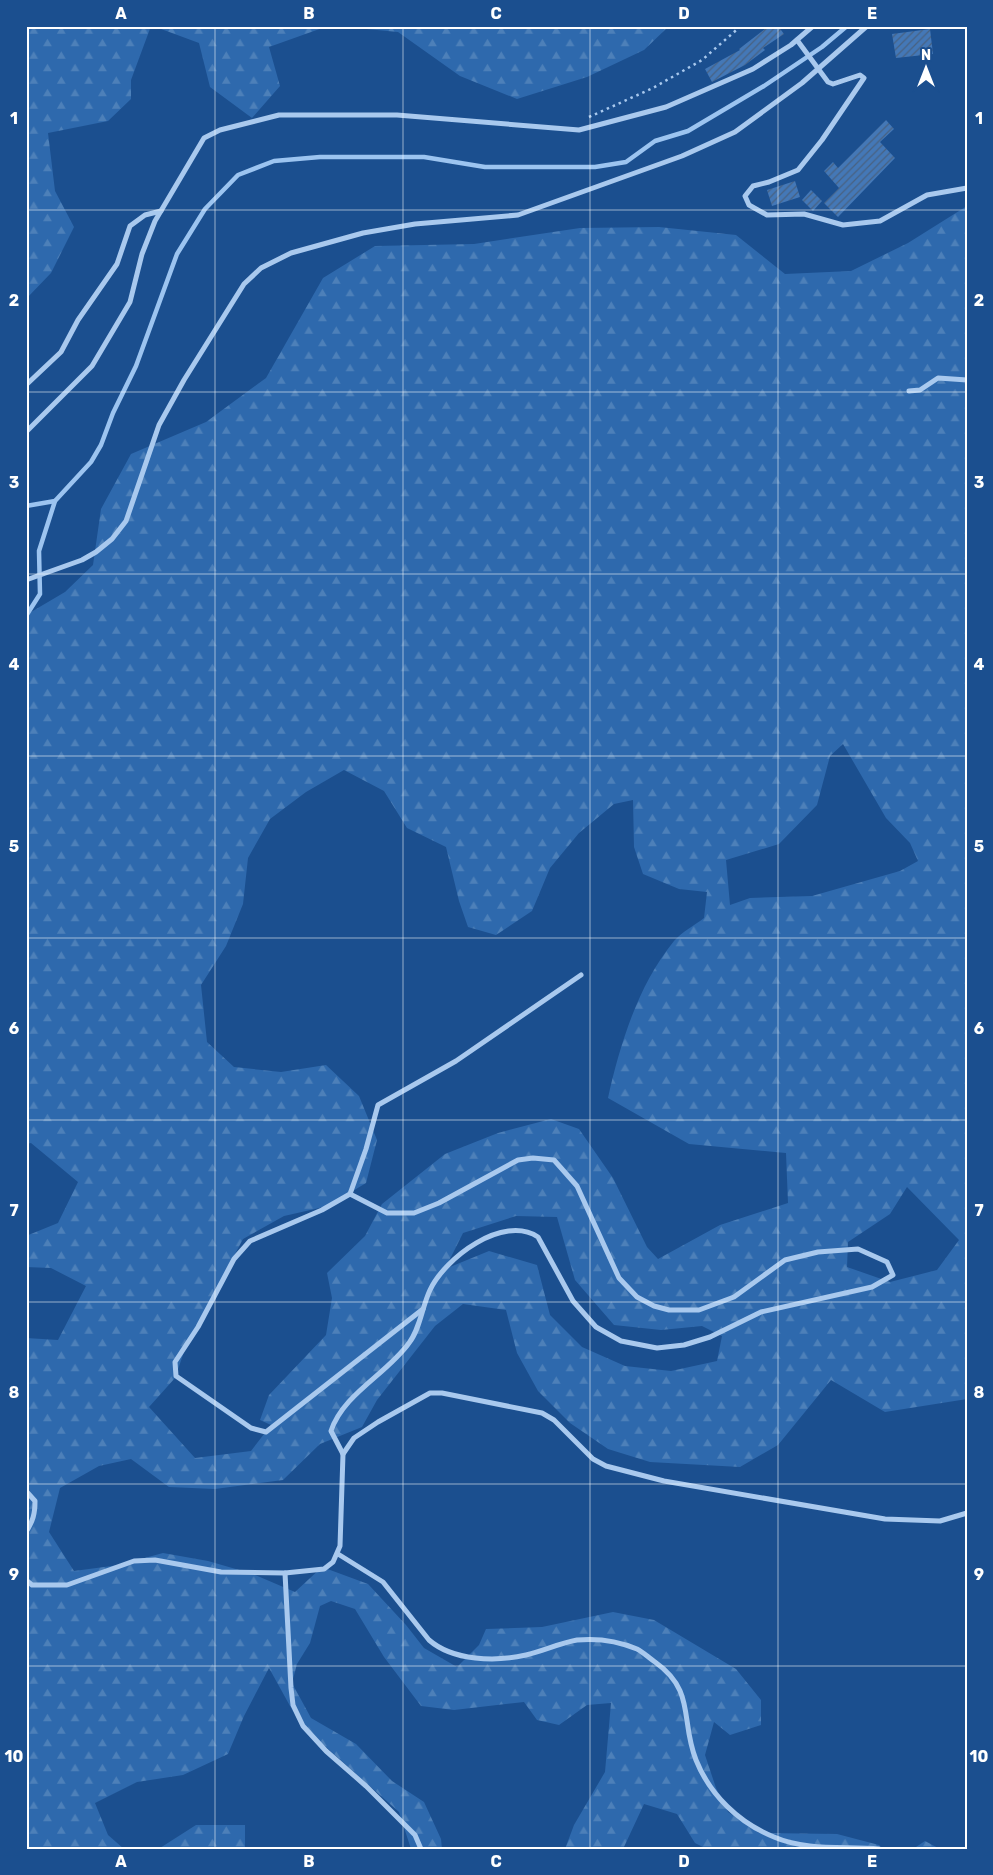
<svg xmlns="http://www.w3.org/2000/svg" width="993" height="1875" font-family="Rubik,sans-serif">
<defs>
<pattern id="forest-firs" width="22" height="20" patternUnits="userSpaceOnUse" patternTransform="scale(1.25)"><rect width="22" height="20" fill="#2e69ad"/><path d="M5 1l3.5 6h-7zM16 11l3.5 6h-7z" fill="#4d80b9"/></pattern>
<pattern id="building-hatch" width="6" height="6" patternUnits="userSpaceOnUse" patternTransform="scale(1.25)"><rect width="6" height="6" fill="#4478b7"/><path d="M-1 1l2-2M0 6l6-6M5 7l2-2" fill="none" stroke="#486282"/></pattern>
</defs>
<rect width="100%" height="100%" fill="#1b4f8f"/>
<!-- forest -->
<g fill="url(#forest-firs)" fill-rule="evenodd">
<path d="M26,26h125l-20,54v19l-23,22 -60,12 7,58 19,36 -23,46 -25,26z"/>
<path d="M153,26h175l-59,21 11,39 -28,32 -42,-31 -11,-44z"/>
<path d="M335,26h334l-25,24 -57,27 -70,22 -57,-23 -62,-44z"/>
<path d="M967,206v1193l-82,13 -54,-32 -53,65 -38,22 -90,-5 -42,-13 -38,-26 -32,-32 -21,-38 -11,-43 -43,-6 -28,22 -58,74 -15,27 -42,17 -37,36 -68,9 -46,-2 -38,-28 -32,7 -39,22 -11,44 25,39 45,-6 44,-12 45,8 45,13 42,18 27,-25 46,17 38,41 18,23 33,19 22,-22 7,-16 56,-2 71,-15 41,8 82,49 25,31v25l-31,10 -16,-13 -9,33 11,33 12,24 31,21 78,1 42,11 4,4h-176l-12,-6 -18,-29 -33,-10 -21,45h-58l9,-24 31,-53 6,-69 -24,2 -28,20 -22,-5 -13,-18 -70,8 -33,-4 -37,-49 -29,-48 -24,-8 -11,5 -10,37 -13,21 -5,19 19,35 45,26 36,37 32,21 17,37 1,10h-31l-12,-37 -99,-88 -31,-56 -25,48 -16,38 -45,21 -46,7 -42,21 13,32 16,14h-98v-511l32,2 28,-54 -35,-18 -25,-1v-31l32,-13 20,-41 -47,-39 -5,1v-529l39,-23 28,-27 8,-56 30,-55 75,-32 60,-44 57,-100 52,-32 99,-2 106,-16 79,-1 77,8 49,39 66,-3 57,-28zM843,744l43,74 24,25 8,18 -18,10 -88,25 -62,2 -20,7 -4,-45 53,-16 38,-39 13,-49zM344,770l40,21 23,37 39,19 13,54 9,26 28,8 36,-24 18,-43 29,-35 35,-29 19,-4 1,47 9,27 36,15 28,3 -3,26c-9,7 -22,14 -30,23 -36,44 -54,103 -66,157l81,46 97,9 2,50 -68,22 -62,34 -11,-12 -34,-69 -34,-49 -28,-10 -53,14 -53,21 -63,50 -17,32 -38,37 5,25 -6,37 -57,60 -9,25 11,5 -20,26 -56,7 -46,-51 26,-29 11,-32 57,-107 41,-23 44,-10 38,-23 11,-43 -18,-44 -33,-31 -45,7 -47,-5 -27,-25 -6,-57 25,-39 17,-42 5,-46 22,-39 36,-27zM907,1187l52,53 -22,30 -47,12 -43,-15 1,-25 42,-28zM516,1216l41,1 18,63 39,45 47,5 41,-4 20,10 -5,25 -46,10 -46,-5 -43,-19 -32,-32 -13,-50 -48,-14 -44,18 18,-36z"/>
<path d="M196,1825h49v24h-89l4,-1z"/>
<path d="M925,1841l15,8h-27z"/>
</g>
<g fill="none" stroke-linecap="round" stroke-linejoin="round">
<!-- stream -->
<g stroke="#9cc4f0" stroke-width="4.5">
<path d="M26,506l29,-5"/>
<path d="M26,616l14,-22 -1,-43 16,-50 36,-39 10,-17 12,-32 23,-47 41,-112 28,-45 33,-34 36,-14 46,-4h104l61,10h110l31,-5 29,-21 33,-10 76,-45 58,-39 25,-21"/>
</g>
</g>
<!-- building -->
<g fill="url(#building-hatch)">
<path d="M769,26h9l6,8 -21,14 2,2 -20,15 -33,17 -7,-13 35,-19 -1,-1z"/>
<path d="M930,29l3,25 -37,4 -4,-24z"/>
<path d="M886,120l8,9 -14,13 15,16 -57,59 -14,-14 15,-15 -15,-17 9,-9 5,6z"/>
<path d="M795,181l5,16 -28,9 -5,-16z"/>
<path d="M811,190l11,11 -9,10 -11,-11z"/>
</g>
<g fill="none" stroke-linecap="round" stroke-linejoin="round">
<!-- path -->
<path stroke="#a9c9ee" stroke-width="2.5" stroke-dasharray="2.5 4" stroke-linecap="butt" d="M589,117l64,-29 49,-28 39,-34"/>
<!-- street -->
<g stroke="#a9c9ee" stroke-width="5">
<path d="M797,40l31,42 5,2 27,-9 4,3 -42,62 -24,30 -29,12 -16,4 -8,10 4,9 18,10 37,-1 39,11 37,-4 47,-26 40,-7"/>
<path d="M26,385l35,-33 17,-32 39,-56 13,-38 15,-11 16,-4"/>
<path d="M909,391l11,-1 18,-12 29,2"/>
<path d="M26,432l66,-66 38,-64 12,-48 13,-33 49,-83 16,-8 59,-15h118l182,15 87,-23 87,-38 38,-24 22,-19"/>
<path d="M26,580l56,-20 14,-8 16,-13 14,-18 33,-96 25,-45 60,-96 17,-16 30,-15 72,-20 52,-9 103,-9 164,-59 53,-24 67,-49 65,-57"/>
<path d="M423,1309l-157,123 -15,-4 -75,-52 -1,-14 23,-35 36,-68 16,-18 72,-31 28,-16 16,-45 12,-44 78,-44 125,-86"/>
<path d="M343,1454l11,-16 24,-16 52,-29h12l100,20 12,7 39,39 13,7 58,15 221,38 55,2 27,-8"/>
<path d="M26,1491l9,10c0,13 -2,20 -9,31"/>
<path d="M338,1554l45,28 46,58c24,21 67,22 97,15 17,-4 34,-12 51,-15 21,-2 41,1 60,9 6,3 12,9 18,13 41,29 25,58 41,98 14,35 43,63 78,77 32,14 71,9 105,12"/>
<path d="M285,1573l6,115 2,17 10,21 23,25 40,35 49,49 6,14"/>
<path d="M26,1580l6,5h35l67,-24 21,-1 66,12 64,1 39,-4 9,-7 7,-16 3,-92 -12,-23c12,-37 56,-57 78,-88 11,-14 13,-36 21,-53 15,-32 73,-76 108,-53l35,64 23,26 25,14 36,7 27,-3 26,-8 51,-25 111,-25 21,-12 -6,-13 -29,-13 -40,3 -33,8 -51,37 -35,13h-30l-15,-4 -17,-9 -18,-19 -42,-92 -23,-26 -21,-2 -15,2 -79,43 -25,10h-27l-37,-19"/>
</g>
</g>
<!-- grid -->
<path fill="none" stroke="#fff" stroke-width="1" stroke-opacity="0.55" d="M215,26v1823M403,26v1823M590,26v1823M778,26v1823M26,210h941M26,392h941M26,574h941M26,756h941M26,938h941M26,1120h941M26,1302h941M26,1484h941M26,1666h941"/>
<!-- border -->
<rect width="993" height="1875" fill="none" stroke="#1b4f8f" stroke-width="55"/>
<!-- north arrow -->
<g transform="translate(926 68)" stroke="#1b4f8f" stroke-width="4" paint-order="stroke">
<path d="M0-4L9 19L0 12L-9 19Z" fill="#ffffff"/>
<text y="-8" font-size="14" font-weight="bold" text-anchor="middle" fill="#ffffff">N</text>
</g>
<rect x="28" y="28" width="938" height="1820" fill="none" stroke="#fff" stroke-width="2"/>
<g font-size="16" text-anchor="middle" font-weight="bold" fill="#fff">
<text x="121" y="19">A</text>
<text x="309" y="19">B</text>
<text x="496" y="19">C</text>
<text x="684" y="19">D</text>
<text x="872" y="19">E</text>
<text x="14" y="124">1</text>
<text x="979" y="124">1</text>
<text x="14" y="306">2</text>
<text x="979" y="306">2</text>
<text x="14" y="488">3</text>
<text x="979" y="488">3</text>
<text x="14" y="670">4</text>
<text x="979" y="670">4</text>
<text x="14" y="852">5</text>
<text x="979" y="852">5</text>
<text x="14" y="1034">6</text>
<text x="979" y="1034">6</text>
<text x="14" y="1216">7</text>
<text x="979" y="1216">7</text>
<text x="14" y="1398">8</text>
<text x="979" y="1398">8</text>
<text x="14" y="1580">9</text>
<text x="979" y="1580">9</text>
<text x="14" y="1762">10</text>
<text x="979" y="1762">10</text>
<text x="121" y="1867">A</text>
<text x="309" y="1867">B</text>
<text x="496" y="1867">C</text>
<text x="684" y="1867">D</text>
<text x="872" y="1867">E</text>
</g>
</svg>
